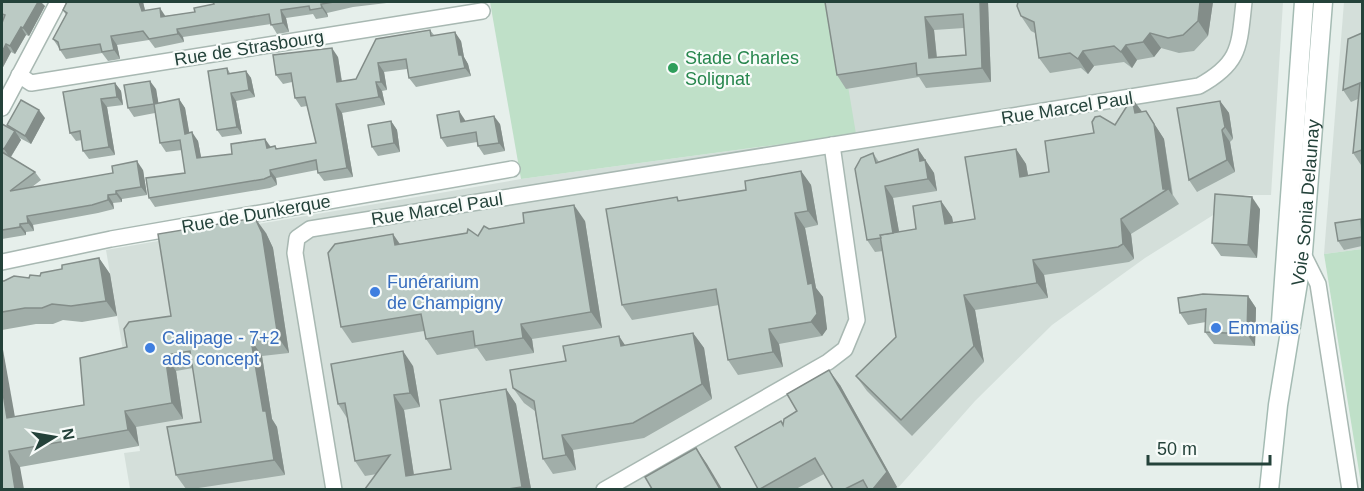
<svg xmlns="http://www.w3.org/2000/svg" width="1364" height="491" font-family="Helvetica,sans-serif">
<rect width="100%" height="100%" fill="#e6efeb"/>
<!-- built -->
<g fill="#d4dfda">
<path d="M834,2h449l-12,193h-26l-100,63 -93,67 -77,76 -78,88h-767l-6,-36 16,-2 -34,-201 415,-71 334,-45z"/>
<path d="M1344,2h18v247l-38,5z"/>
</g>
<!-- green -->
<g fill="#bfe0c8">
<path d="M490,2h344l22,132 -335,45z"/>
<path d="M1362,249v241l-38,-236z"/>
</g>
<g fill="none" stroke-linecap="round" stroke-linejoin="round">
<defs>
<g id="minor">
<path d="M19,75l12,8 451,-72"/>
<path d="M2,108l56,-106"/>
<path d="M1301,250l17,34 32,206"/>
<path d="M2,262l109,-23 401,-70"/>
<path d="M334,490l-39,-237 2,-15 13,-9 889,-143c42,-23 40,-40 45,-84"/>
<path d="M604,490l224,-128 17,-13 12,-29 -25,-175"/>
</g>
<g id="secondary">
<path d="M1281,322l23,-320"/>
<path id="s1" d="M1269,490l9,-85 25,-153 20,-250"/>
</g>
</defs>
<!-- minor casing -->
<use href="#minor" stroke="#a8b8b2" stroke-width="18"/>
<!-- secondary casing -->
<use href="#secondary" stroke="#a4bbb3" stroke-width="21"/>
<!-- minor -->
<use href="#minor" stroke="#fff" stroke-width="15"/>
<!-- secondary -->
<use href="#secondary" stroke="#fff" stroke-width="18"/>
</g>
<!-- wall -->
<g fill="#a1aea9" fill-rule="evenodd">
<path d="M2,2l43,4 -16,30 -3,-1 -11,19 -4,-2 -9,17v-46l1,-2h-1z"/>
<path d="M67,2h76l2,8 20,6 30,-4 19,-8 -1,-2h182l-42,5 -26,6 1,4 -12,2 -3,-5 -27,4 3,14 -12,2 -6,-10 -88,13 1,5 -29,6 -6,-8 -32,5 3,14 -12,2 -6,-8 -36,6 -6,-9 -1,-2 -6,-9 13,-24 -3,-5z"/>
<path d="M825,2h163l3,80 -65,6 -7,-11 -73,12 -9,-14zM964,28l2,27 -29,2 -3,-27z"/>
<path d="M1213,2l-5,34 -14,15 -15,2 -18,-5 -7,9 -17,3 -5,8 -8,-6 -30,4 -6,8 -7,-6 -31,5 -11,-15 -4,-25 -4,-2 -10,-15z"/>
<path d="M430,30l4,5 27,6 3,16 4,7 3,12 -55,11 -7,-9 -2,-9 -23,3 3,18 -5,1 3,14 -43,8 11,64 -29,4 -6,-8 -1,-3 -41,8 1,7 -7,3 -115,19 -6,-9 36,-25 -3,-23 -16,2 -6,-9 -5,-30 -21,4 -6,-9 28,-19 2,14 21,-4 6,9 4,25 9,8 3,17 31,-4 33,-15 6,8 4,-1 2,3 39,-6 -9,-37 -6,1 -6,-9 -3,-16 -9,2 -7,-9 62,-18 4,24 14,-2 20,-40z"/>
<path d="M1362,33v132h-1l-8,-12 5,-54 -7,3 -8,-12z"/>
<path d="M227,68l3,5 16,-2 5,7 4,19 -19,4 6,33 -20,3 -5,-7z"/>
<path d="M115,83l6,8 2,14 -16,2 8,48 -26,4 -6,-8 -1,-11 -6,1 -6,-8z"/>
<path d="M1132,98l10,14 4,-1 18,28 9,56 6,9 -48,30 3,25 -5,3 -85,13 4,23 -73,12 9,52 -72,74 -45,-45 -11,-15 40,-39 -13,-86 -8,1 -8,-12 6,-87 6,9 39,-13 16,24 3,18 -44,7 6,34 17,-3 25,-28 11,16 1,6 22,-4 41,-70 10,15 2,11 21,-3 45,-39 21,-8z"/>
<path d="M1220,101l9,12 4,26 -3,3 5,30 -38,20 -8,-12z"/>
<path d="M45,118l-14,26 -13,-7 3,3 -10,17 24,15 6,8 -9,7 111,-17 4,25 -25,4v3l-9,1 1,6 -16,4 -65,12 1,6 -8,1v3l-24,4v-115l7,4 -2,-3z"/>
<path d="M465,120v1l35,3 5,27 -21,4 -6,-9 -1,-4 -30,5 -6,-9z"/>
<path d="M391,121l6,9 3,22 -22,4 -6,-9z"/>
<path d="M801,171l10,14 7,40 -13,3 11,60 7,9 4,32 -5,7 -43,8 4,23 -45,8 -10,-15 -9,-55 -87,15 -10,-15 124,-115z"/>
<path d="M1260,209l-3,49 -36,-2 -9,-13z"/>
<path d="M585,221l17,107 -70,11 2,14 -48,8 -9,-13 -40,7 -11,-16 -2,-8 -72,12 -11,-16 59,-83 78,-8 11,-7z"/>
<path d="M1362,221v25l-18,4 -6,-9z"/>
<path d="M266,233l7,15 16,105 -27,3 10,63 5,8 8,48 -93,14h-6l-10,-14 25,-53 -8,-54 -17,3 7,48 -47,8 3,19 -119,21 -18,22 13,-72 69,-12 43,-58 44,-31z"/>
<path d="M99,258l11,16 7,42 -35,6 -19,-2 -10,4h-17l-34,6v-49l27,-3 11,-2z"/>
<path d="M1248,296l8,12 -1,38 -41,-2 -9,-12 1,-10 -18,3 -8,-12z"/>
<path d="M693,333l11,15 8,51 -68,39 -71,12 3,20 -23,4 -10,-15 -8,-48 -11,-8 -11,-15 53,-27 60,-15z"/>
<path d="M413,366l7,41 -16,3 10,65 37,-6 55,-80 10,15 15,85h-166l12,-15 -12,2 -10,-15 -8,-43 -9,-14z"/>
<path d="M840,385l57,102 -2,2h-62l-9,-15 -28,15h-38z"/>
</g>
<!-- shaded-wall -->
<g fill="#838d89">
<path d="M37,2h4l4,4 -16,30 -6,-8z"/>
<path d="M139,2h4l4,17 -5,-8z"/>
<path d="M980,2h8l3,80 -9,-14z"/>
<path d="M1200,2h13l-5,34 -10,-15z"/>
<path d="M321,4l6,9 1,4 -6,-9z"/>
<path d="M160,8l6,9h-5z"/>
<path d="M281,10l5,8 3,14 -6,-9z"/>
<path d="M925,17l9,13 4,41 -9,-13z"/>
<path d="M21,27l5,8 -11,19 -5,-8z"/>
<path d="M177,29l6,8 1,5 -6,-8z"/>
<path d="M455,32l6,9 3,16 4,7 3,12 -6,-8 -6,-13z"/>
<path d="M1150,33l11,15 -7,9 -11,-15z"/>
<path d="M111,36l6,9 3,14 -6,-9z"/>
<path d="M6,44l5,8 -9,17v-17z"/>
<path d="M1126,45l11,15 -5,8 -11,-16z"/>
<path d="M332,48l6,9 5,34 -6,-9z"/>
<path d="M1083,51l11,15 -6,8 -10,-15z"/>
<path d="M378,63l6,9 3,18 -6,-8z"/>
<path d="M246,71l5,7 4,19 -6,-7z"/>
<path d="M150,81l6,8 4,23 -6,-8z"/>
<path d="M376,82l6,9 3,14 -6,-8z"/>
<path d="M115,83l6,8 2,14 -6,-8z"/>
<path d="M231,93l5,8 6,33 -5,-7z"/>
<path d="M1132,98l11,15h-8z"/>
<path d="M101,99l6,8 8,48 -6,-8z"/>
<path d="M179,99l6,9 6,34 -6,-8z"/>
<path d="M1220,101l9,12 4,26 -8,-12z"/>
<path d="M336,104l6,9 11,64 -6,-9z"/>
<path d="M39,110l6,8 -14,26 -6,-8z"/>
<path d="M459,111l6,9 2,10 -6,-8z"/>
<path d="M1146,111l18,28 8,56 -4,-6h-5z"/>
<path d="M494,116l6,8 5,27 -6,-8z"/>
<path d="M391,121l6,9 3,22 -6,-9z"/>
<path d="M1222,130l8,12 5,30 -8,-12z"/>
<path d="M15,131l6,9 -11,18 -6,-9z"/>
<path d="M192,132l6,9 5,26 -6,-9z"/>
<path d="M265,139l6,9h-4z"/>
<path d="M918,149l16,24 3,18 -9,-12 -8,-18z"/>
<path d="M1016,149l10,15 5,28 -11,-15z"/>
<path d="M137,161l6,9 4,25 -6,-8z"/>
<path d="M270,170l6,8 1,7 -6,-9z"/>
<path d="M801,171l10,14 7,40 -10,-14z"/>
<path d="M885,186l8,12 9,50 -9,-12z"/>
<path d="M116,191l6,8v3l-6,-8z"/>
<path d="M108,195l5,8 1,6 -6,-9z"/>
<path d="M1252,197l8,12 -3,49 -9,-13z"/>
<path d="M941,201l11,16 4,22 -11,-15z"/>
<path d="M574,205l11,16 17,107 -11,-16z"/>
<path d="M795,213l10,15 11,60 7,9 4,32 -5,7 -11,-14 -3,-38z"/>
<path d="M27,216l6,9 1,6 -6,-8z"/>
<path d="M255,218l11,15 7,15 16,105 -11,-16z"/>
<path d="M1121,219l10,15 3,25 -11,-15z"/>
<path d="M20,224l6,8v3l-6,-8z"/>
<path d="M393,234l11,16 -9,-5z"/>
<path d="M99,258l11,16 7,42 -11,-15z"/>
<path d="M1033,260l11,15 4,23 -11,-15z"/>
<path d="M964,295l11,15 9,52 -10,-16z"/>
<path d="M1248,296l8,12 -1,38 -8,-12z"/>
<path d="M521,324l11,15 2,14 -11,-15z"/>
<path d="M769,329l10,15 4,23 -10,-15z"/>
<path d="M693,333l11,15 8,51 -10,-15z"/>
<path d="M619,336l10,15 -8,-5z"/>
<path d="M251,340l11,16 10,63 5,8 8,48 -11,-15 -11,-49z"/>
<path d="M2,344l16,90 -11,-16 -5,-31z"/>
<path d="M403,351l10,15 7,41 -10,-14z"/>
<path d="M165,355l11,16 7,48 -11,-16z"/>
<path d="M829,370l11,15 57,102 -2,2h-22z"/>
<path d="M506,389l10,15 15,85h-7l-2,-2z"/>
<path d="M394,395l10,15 12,79 -10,-13z"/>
<path d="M125,411l11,16 3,19 -11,-16z"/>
<path d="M562,435l11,15 3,20 -10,-15z"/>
<path d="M696,448l11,16 15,25h-2z"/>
<path d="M9,451l11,16 4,22h-9z"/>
</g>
<!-- building -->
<g fill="#bbcac4" stroke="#838d89" stroke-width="1.5" fill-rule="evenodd">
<path d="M2,2h36l-15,26 -2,-1 -11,19 -4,-2 -4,8v-29l3,-8 -3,-1z"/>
<path d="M67,2h72l3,9 18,-3 1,9 34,-5 -1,-4 20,-4 -1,-2h121l-13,2 1,4 -12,2 -1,-4 -28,4 2,13 -12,2 -2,-11 -92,15 1,5 -29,5 -6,-8 -32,5 3,14 -12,2 -2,-8 -40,6 -2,-8 -5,-3 14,-26 -4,-3z"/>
<path d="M825,2h155l2,66 -65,7 -1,-12 -79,12zM963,14l3,41 -37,3 -4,-41z"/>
<path d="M1018,2h182l-2,19 -15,14 -15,3 -18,-5 -7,9 -17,3 -5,7 -7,-6 -31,5 -5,8 -8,-6 -31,5 -5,-36 -13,-6 -4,-10z"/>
<path d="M430,30l1,6 24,-4 4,23h3l3,13 -56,10 -3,-19 -28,4 3,19h-5l3,15 -43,7 11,64 -29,5 -2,-13 -46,10 1,6 -7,3 -115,19 -3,-20 39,-5 -5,-33 -20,3 -6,-39 25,-5 6,35 7,-2 5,26 35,-4 -1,-10 34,-5 2,9 8,-2 1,3 40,-6 -11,-46 -10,1 -4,-25 -15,2 -3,-20 59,-7 5,34 19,-3 20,-40z"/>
<path d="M1362,33v117l-9,3 7,-70 -17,7 5,-51z"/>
<path d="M227,68l1,6 18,-3 3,19 -18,3 6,34 -20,3 -9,-59z"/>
<path d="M150,81l4,23 -26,4 -4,-23z"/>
<path d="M115,83l2,14 -16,2 8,48 -26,4 -3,-20 -10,2 -7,-41z"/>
<path d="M1132,98l3,15 11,-2 8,13 9,65h5l-47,30 2,25 -5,3 -85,13 4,23 -73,12 10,51 -73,74 -45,-44 40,-39 -16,-102 36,-6 -3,-23 28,-5 4,23 30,-5 -10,-62 51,-8 4,28 29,-5 -4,-31 49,-8 -2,-11 3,-5 5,-1 15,9z"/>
<path d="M21,100l18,10 -14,26 -18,-11z"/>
<path d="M1220,101l5,26 -3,3 5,30 -38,20 -12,-72z"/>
<path d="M459,111l2,11 33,-6 5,27 -21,3 -2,-14 -35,6 -4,-23z"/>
<path d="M391,121l3,22 -22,4 -4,-22z"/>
<path d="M2,124l13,7 -11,18 -2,-1z"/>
<path d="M918,149l2,12 5,-1 3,19 -43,7 8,47 -13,2 1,3 -14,2 -12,-71 6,-11 12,-5 3,10z"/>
<path d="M2,152l33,20 -25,19 103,-18 -1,-7 25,-5 4,26 -25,4v3l-8,1v5l-16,5 -65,11 1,7 -8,1v3l-18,3z"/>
<path d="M801,171l7,40 -13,2 13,71 4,-1 5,31 -6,8 -42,7 4,23 -45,8 -12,-71 -94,16 -16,-96 71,-12 1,4 68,-11 -1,-9z"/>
<path d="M1215,194l37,3 -4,48 -36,-2z"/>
<path d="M574,205l17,107 -70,12 2,14 -48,8 -2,-15 -47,8 -5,-25 -80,13 -13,-74 7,-9 58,-10 2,11 72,-12 1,-4 10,7 6,-10 5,3 35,-6 -1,-10z"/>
<path d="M255,218l7,15 16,104 -27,3 12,71h3l8,49 -98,15 -9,-48 34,-5 -11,-71 -25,4 7,48 -47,8 3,19 -119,21 6,38h-13v-102l5,31 77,-13 -4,-47 47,-11 -3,-18 5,-7 42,-6 -13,-82z"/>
<path d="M1361,219l1,18 -24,4 -3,-18z"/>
<path d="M99,258l7,43 -35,5 -19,-2 -10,4h-17l-23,4v-31h2l10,-5 15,2 1,-3 10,1 1,-3 21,-4v-4z"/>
<path d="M1203,294l45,2 -1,38 -42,-2 1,-23 -26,4 -2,-15z"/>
<path d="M693,333l9,51 -69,39 -71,12 4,20 -23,4 -9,-58 -21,-13 -3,-18 56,-9 -3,-15 56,-10 2,10z"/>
<path d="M403,351l7,42 -16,2 12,81 45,-7 -11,-69 66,-11 16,98 -14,2h-143l25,-34 -35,6 -10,-58 -7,1 -7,-40z"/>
<path d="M829,370l58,102 -14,17h-5l-5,-9 -18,9h-12l-18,-31 -55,31h-2l-23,-42 46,-26 2,4 1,-6 13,-8 -10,-17z"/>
<path d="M696,448l24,41h-68l-7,-12z"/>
</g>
<!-- markers -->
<circle fill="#2e9e5b" stroke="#f7fbf9" stroke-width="2" cx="673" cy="68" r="6"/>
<g fill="#3f7fe0" stroke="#f7fbf9" stroke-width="2">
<circle cx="375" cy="292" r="6"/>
<circle cx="1216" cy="328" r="6"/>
<circle cx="150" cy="348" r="6"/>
</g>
<g text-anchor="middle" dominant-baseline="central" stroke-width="4.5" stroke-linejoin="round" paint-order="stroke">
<!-- street labels -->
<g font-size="18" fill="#24423a" stroke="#f7fbf9">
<text transform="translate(249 48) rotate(-9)">Rue de Strasbourg</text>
<text transform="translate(1067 108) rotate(-9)">Rue Marcel Paul</text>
<text stroke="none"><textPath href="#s1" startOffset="290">Voie Sonia Delaunay</textPath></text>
<text transform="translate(437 209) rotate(-9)">Rue Marcel Paul</text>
<text transform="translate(256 214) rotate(-10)">Rue de Dunkerque</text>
</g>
<!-- leisure labels -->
<g font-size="18" fill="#27864d" stroke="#f7fbf9" text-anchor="start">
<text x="685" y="58">Stade Charles<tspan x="685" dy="21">Solignat</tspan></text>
</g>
<!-- shop labels -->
<g font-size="18" fill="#366cbe" stroke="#f7fbf9" text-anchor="start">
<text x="387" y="282">Funérarium<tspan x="387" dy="21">de Champigny</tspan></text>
<text x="1228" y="328">Emmaüs</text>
<text x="162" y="338">Calipage - 7+2<tspan x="162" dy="21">ads concept</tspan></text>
</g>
</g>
<!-- border -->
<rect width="1364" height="491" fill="none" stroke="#24423a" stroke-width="6"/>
<!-- north arrow -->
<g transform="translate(54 437) rotate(79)" stroke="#f7fbf9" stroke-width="4.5" paint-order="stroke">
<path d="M0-4.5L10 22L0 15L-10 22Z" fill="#24423a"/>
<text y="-9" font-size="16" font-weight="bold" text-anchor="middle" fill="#24423a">N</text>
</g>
<!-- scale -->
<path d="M1148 455v9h122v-9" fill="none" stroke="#24423a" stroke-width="3"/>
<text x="1157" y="455" font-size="18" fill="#24423a" stroke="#f7fbf9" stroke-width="4.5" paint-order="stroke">50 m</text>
</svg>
